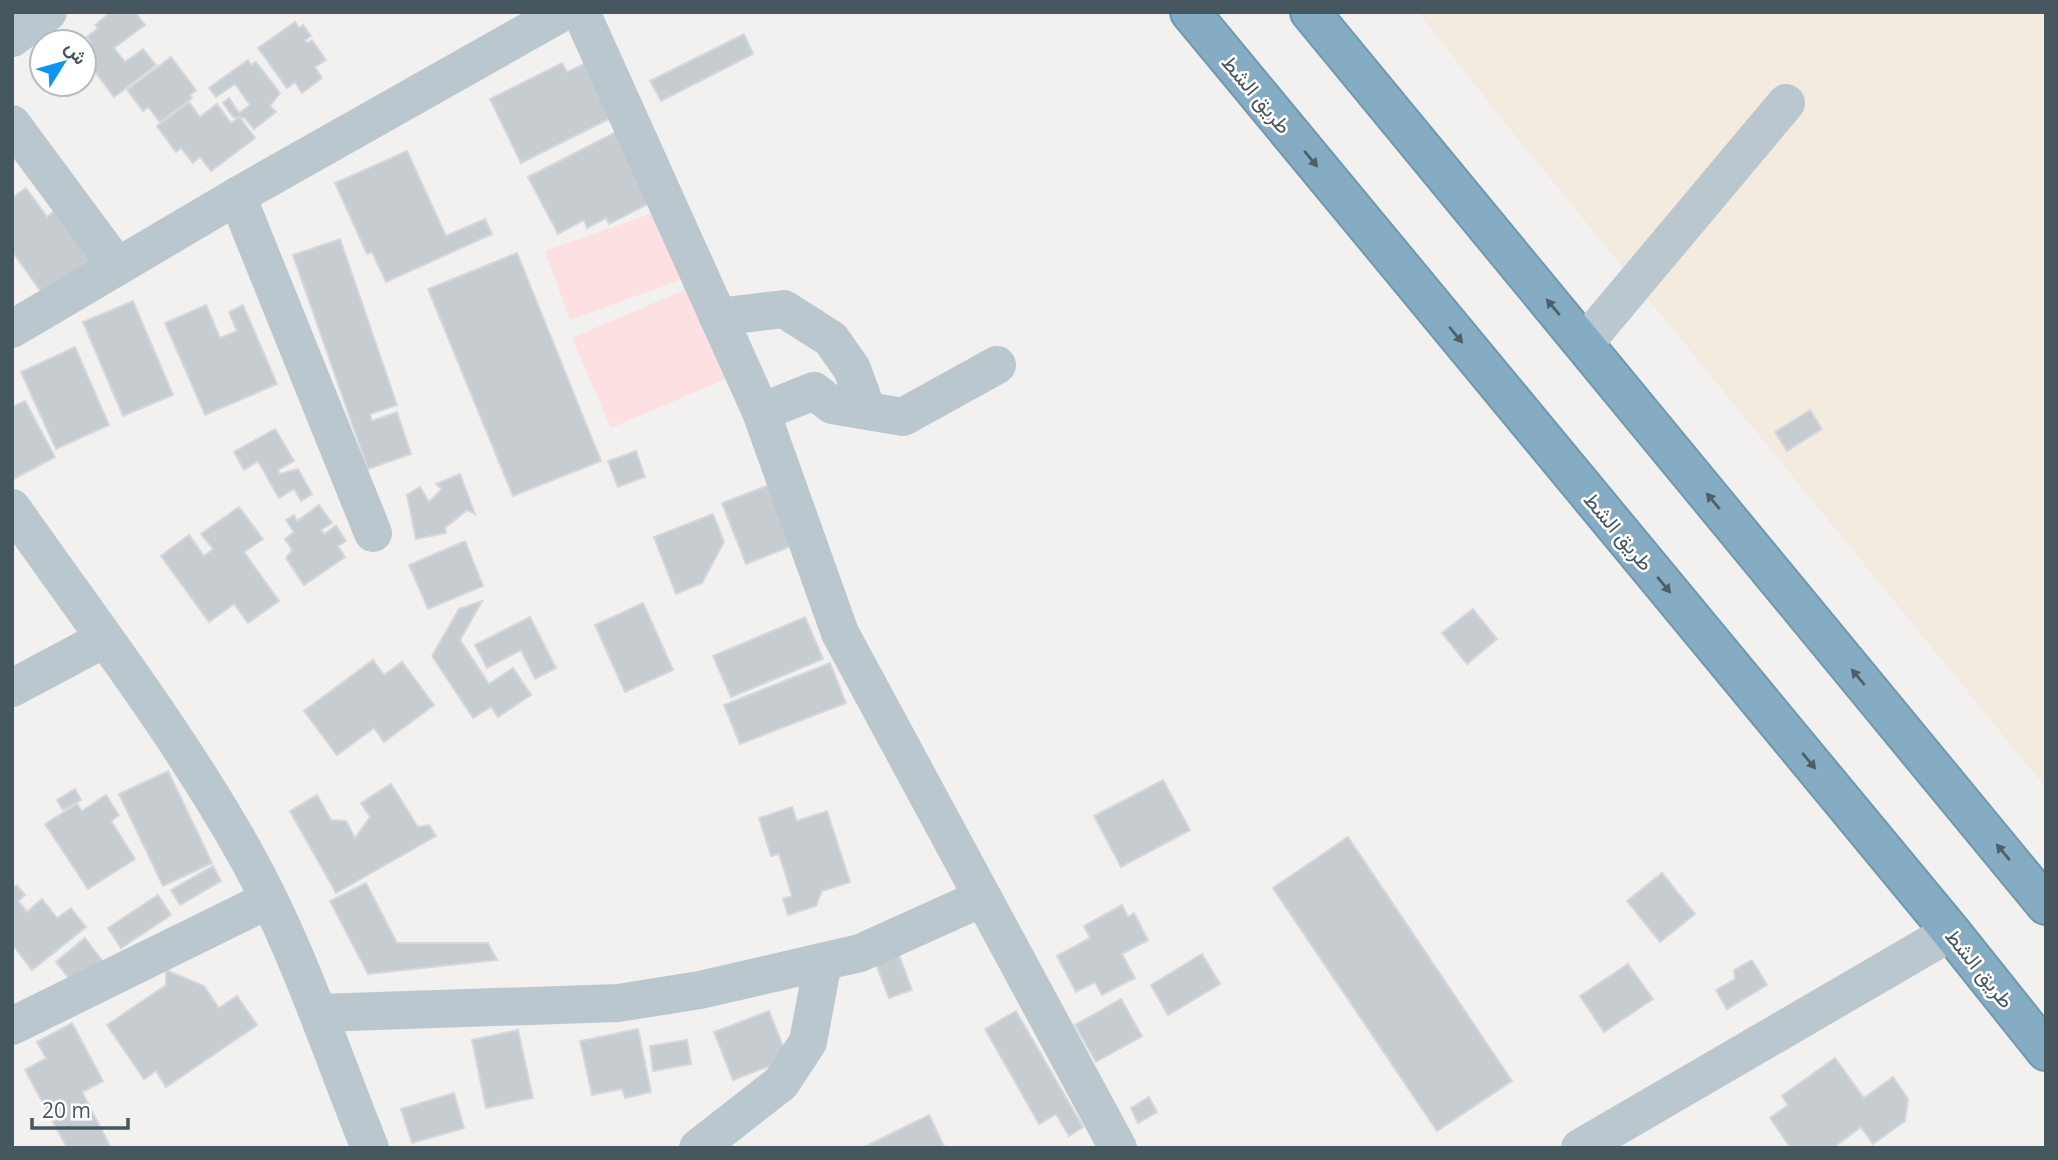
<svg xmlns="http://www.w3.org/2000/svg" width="2058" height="1160" font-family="'Open Sans',Vazirmatn,sans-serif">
<rect width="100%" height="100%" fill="#f3f0f0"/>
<!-- medical -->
<g fill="#fde0e2">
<path d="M658,211l25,68 -113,41 -25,-69z"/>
<path d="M689,288l39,90 -117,50 -39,-90z"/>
</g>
<!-- sand -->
<path fill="#f4ebe0" d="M1418,12h628v776l-549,-675z"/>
<!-- building -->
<g fill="#c7ccd0" stroke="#d4d7dc" stroke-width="2">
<path d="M111,12h24l10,13 -31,23 11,14 18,-13 13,16 -42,32 -30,-40v-9l7,-6 -4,-5 11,-9 -3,-3z"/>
<path d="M295,22l4,6 4,-3 8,11 -6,4 2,3 5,-3 14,20 -11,7 7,11 -20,15 -7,-11 -8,6 -29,-40z"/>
<path d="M744,34l9,20 -92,47 -11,-20z"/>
<path d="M171,57l25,33 -6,5 2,3 -32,24 -12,-15 -5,4 -16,-21z"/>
<path d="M248,60l3,5 5,-3 24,31 -10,13 6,6 -22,17 -9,-11 -12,-1 -10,-14 6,-5 10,15 11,-8 -15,-21 -19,13 -7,-9z"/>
<path d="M588,62l27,54 -94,47 -31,-64 72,-36 5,9z"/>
<path d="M189,102l11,15 17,-13 14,19 8,-6 16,21 -44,33 -11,-14 -7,6 -12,-15 -5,4 -19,-26z"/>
<path d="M620,130l36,70 -47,24 -3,-6 -19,10 -3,-8 -26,14 -30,-57z"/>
<path d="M407,151l39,85 39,-17 7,15 -106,48 -14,-30 -5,2 -32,-71z"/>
<path d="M26,188l21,29 15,-12 36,63 -49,35 -37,-52v-53z"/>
<path d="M340,239l57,166 -27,9 2,7 25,-9 14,42 -43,15 -75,-214z"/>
<path d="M517,253l84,208 -88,35 -85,-207z"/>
<path d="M133,301l40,94 -50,21 -40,-94z"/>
<path d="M206,305l14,33 17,-7 -8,-19 14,-7 34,79 -72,31 -40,-92z"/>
<path d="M75,347l34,78 -53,24 -35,-77z"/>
<path d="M25,401l30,56 -43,23v-73z"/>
<path d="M1810,410l12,19 -35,22 -12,-19z"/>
<path d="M275,429l19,32 -16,9 2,4 18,-5 14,25 -11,7 -7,-12 -15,9 -21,-37 -14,9 -10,-18z"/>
<path d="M636,451l9,26 -27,10 -10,-26z"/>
<path d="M460,474l15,40 -8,-4 -22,18 1,5 -30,6 -9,-44 13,-8 9,15 13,-13 -6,-5z"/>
<path d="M775,483l24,60 -53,21 -24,-61z"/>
<path d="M319,505l13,18 -11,7 3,4 12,-8 10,15 -8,5 7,11 -41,28 -18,-27 6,-8 -7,-11 9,-7 -8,-12 8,-5 3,6z"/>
<path d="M239,507l24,32 -19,13 35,49 -31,22 -14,-19 -25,18 -48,-66 28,-21 15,21 9,-7 -12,-15z"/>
<path d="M713,514l11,28 -22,41 -26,11 -22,-57z"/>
<path d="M465,541l18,45 -55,23 -19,-44z"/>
<path d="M482,601l-22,39 29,44 24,-16 18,27 -33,22 -7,-10 -18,11 -41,-62 27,-47z"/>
<path d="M643,603l30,67 -48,22 -30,-67z"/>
<path d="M1473,609l24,30 -30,25 -25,-31z"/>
<path d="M530,617l26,51 -21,11 -14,-29 -34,18 -12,-23z"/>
<path d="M805,617l18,42 -92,38 -18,-41z"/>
<path d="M373,660l11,15 18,-13 32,43 -50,37 -10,-14 -37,27 -33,-44z"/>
<path d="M830,663l16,40 -106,41 -16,-39z"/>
<path d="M168,771l44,92 -49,23 -44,-92z"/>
<path d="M1163,780l27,50 -69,37 -27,-51z"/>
<path d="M391,784l27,43 11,-2 7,11 -100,57 -46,-82 27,-16 14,25 15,1 9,17 15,-21 -9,-14z"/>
<path d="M75,789l6,11 -18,10 -6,-10z"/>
<path d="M106,795l13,20 -8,6 24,38 -47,30 -43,-65 32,-20 5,7z"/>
<path d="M792,807l5,14 30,-10 23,71 -28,9 -6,15 -28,9 -5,-16 9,-3 -13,-42 -8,2 -12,-38z"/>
<path d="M1348,837l164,244 -75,50 -164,-243z"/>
<path d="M213,866l8,15 -41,24 -9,-15z"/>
<path d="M1662,873l33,41 -35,28 -33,-41z"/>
<path d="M366,883l31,60h91l9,17 -129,14 -38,-73z"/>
<path d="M17,885l8,10 -7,6 9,11 15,-13 15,19 14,-10 15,19 -54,43 -20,-26v-56z"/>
<path d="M158,895l13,20 -50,33 -13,-20z"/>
<path d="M1122,905l6,12 6,-4 14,27 -26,14 13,24 -33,17 -7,-13 -19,10 -19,-36 33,-18 -6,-12z"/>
<path d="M85,938l19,25 -29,23 -19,-24z"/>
<path d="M897,950l15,40 -23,8 -15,-39z"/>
<path d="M1202,954l18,30 -52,31 -17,-30z"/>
<path d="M1752,960l15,25 -40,24 -11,-19 19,-11 -1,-9z"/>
<path d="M1628,964l25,35 -49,33 -24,-36z"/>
<path d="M166,970l38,16 15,22 18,-12 20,29 -91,62 -10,-16 -12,8 -37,-54 59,-40z"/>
<path d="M1121,999l21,37 -46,26 -21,-37z"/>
<path d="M769,1011l19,48 -55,21 -19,-48z"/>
<path d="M1016,1011l67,116 -14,9 -13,-22 -17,10 -54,-95z"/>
<path d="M72,1023l31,58 -21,11 29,56h-44l-42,-78 21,-12 -9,-16z"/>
<path d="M638,1029l13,63 -26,6 -3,-9 -30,6 -12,-54z"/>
<path d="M518,1030l15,68 -47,10 -14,-68z"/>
<path d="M687,1040l4,24 -38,7 -3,-25z"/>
<path d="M1835,1058l29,40 29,-21 15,22 -3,22 -32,23 -12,-17 -28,21h-42l-21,-30 18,-13 -6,-9z"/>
<path d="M454,1093l10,35 -52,15 -11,-34z"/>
<path d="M1149,1097l8,15 -19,11 -7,-15z"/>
<path d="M929,1115l16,33h-83z"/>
</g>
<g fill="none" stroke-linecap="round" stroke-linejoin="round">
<defs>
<g id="highway">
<path d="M1190,12l761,920 95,119"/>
<path d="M1310,12l736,893"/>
</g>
</defs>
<!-- highway casing -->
<use href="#highway" stroke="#7098ae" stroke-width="42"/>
<!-- minor -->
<g stroke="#bbc7ce" stroke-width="38">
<path d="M581,12l180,400 79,221 278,515"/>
<path d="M12,38l36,-26"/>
<path d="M12,124l105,142"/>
<path d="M237,196l136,337"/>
<path d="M718,317l66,-8 47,30 21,30 15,41"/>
<path d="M12,329l225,-133 326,-184"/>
<path d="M1584,344l202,-241"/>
<path d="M761,412l53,-21 18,14 71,12 94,-52"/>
<path d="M12,508c80,114 166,225 234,347 52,93 84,195 124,293"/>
<path d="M12,688l92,-49"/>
<path d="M318,1013l300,-10 82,-13 160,-37 122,-55"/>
<path d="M12,1026l256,-126"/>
<path d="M698,1148l83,-65 27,-41 15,-80"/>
<path d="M1580,1148l371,-216"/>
</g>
<!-- highway -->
<use href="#highway" stroke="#85acc2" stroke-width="38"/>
</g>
<!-- one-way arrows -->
<defs><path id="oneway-solid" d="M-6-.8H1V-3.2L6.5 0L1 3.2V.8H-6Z" transform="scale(1.75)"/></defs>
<g fill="#4d6069">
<use href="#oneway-solid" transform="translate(1311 159) rotate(50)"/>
<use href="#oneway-solid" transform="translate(1553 307) rotate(-130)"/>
<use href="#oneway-solid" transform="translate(1456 335) rotate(50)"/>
<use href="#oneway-solid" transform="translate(1713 501) rotate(-130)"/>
<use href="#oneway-solid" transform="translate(1664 585) rotate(50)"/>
<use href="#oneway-solid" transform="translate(1858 677) rotate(-130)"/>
<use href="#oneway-solid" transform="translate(1809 761) rotate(50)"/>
<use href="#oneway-solid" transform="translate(2003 852) rotate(-130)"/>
</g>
<g text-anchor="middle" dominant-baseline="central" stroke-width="5" stroke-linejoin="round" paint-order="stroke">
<!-- street labels -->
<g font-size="21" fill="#47575f" stroke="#fff">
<text transform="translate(1257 94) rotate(50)">طريق الشط</text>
<text transform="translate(1619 531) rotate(50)">طريق الشط</text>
<text transform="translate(1980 968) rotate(51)">طريق الشط</text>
</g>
</g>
<!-- border -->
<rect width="2058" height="1160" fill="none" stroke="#47575f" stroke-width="28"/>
<!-- north arrow -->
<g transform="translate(63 63) rotate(53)"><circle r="33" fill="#ffffff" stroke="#b5bcbf" stroke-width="2"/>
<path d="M0-5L12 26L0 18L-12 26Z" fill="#0e95ef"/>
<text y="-10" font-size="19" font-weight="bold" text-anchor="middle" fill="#47575f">ش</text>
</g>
<!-- scale -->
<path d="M32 1118v10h96v-10" fill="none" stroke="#47575f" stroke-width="3.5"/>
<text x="42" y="1118" font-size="21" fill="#47575f" stroke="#ffffff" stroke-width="5" paint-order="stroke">20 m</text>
</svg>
